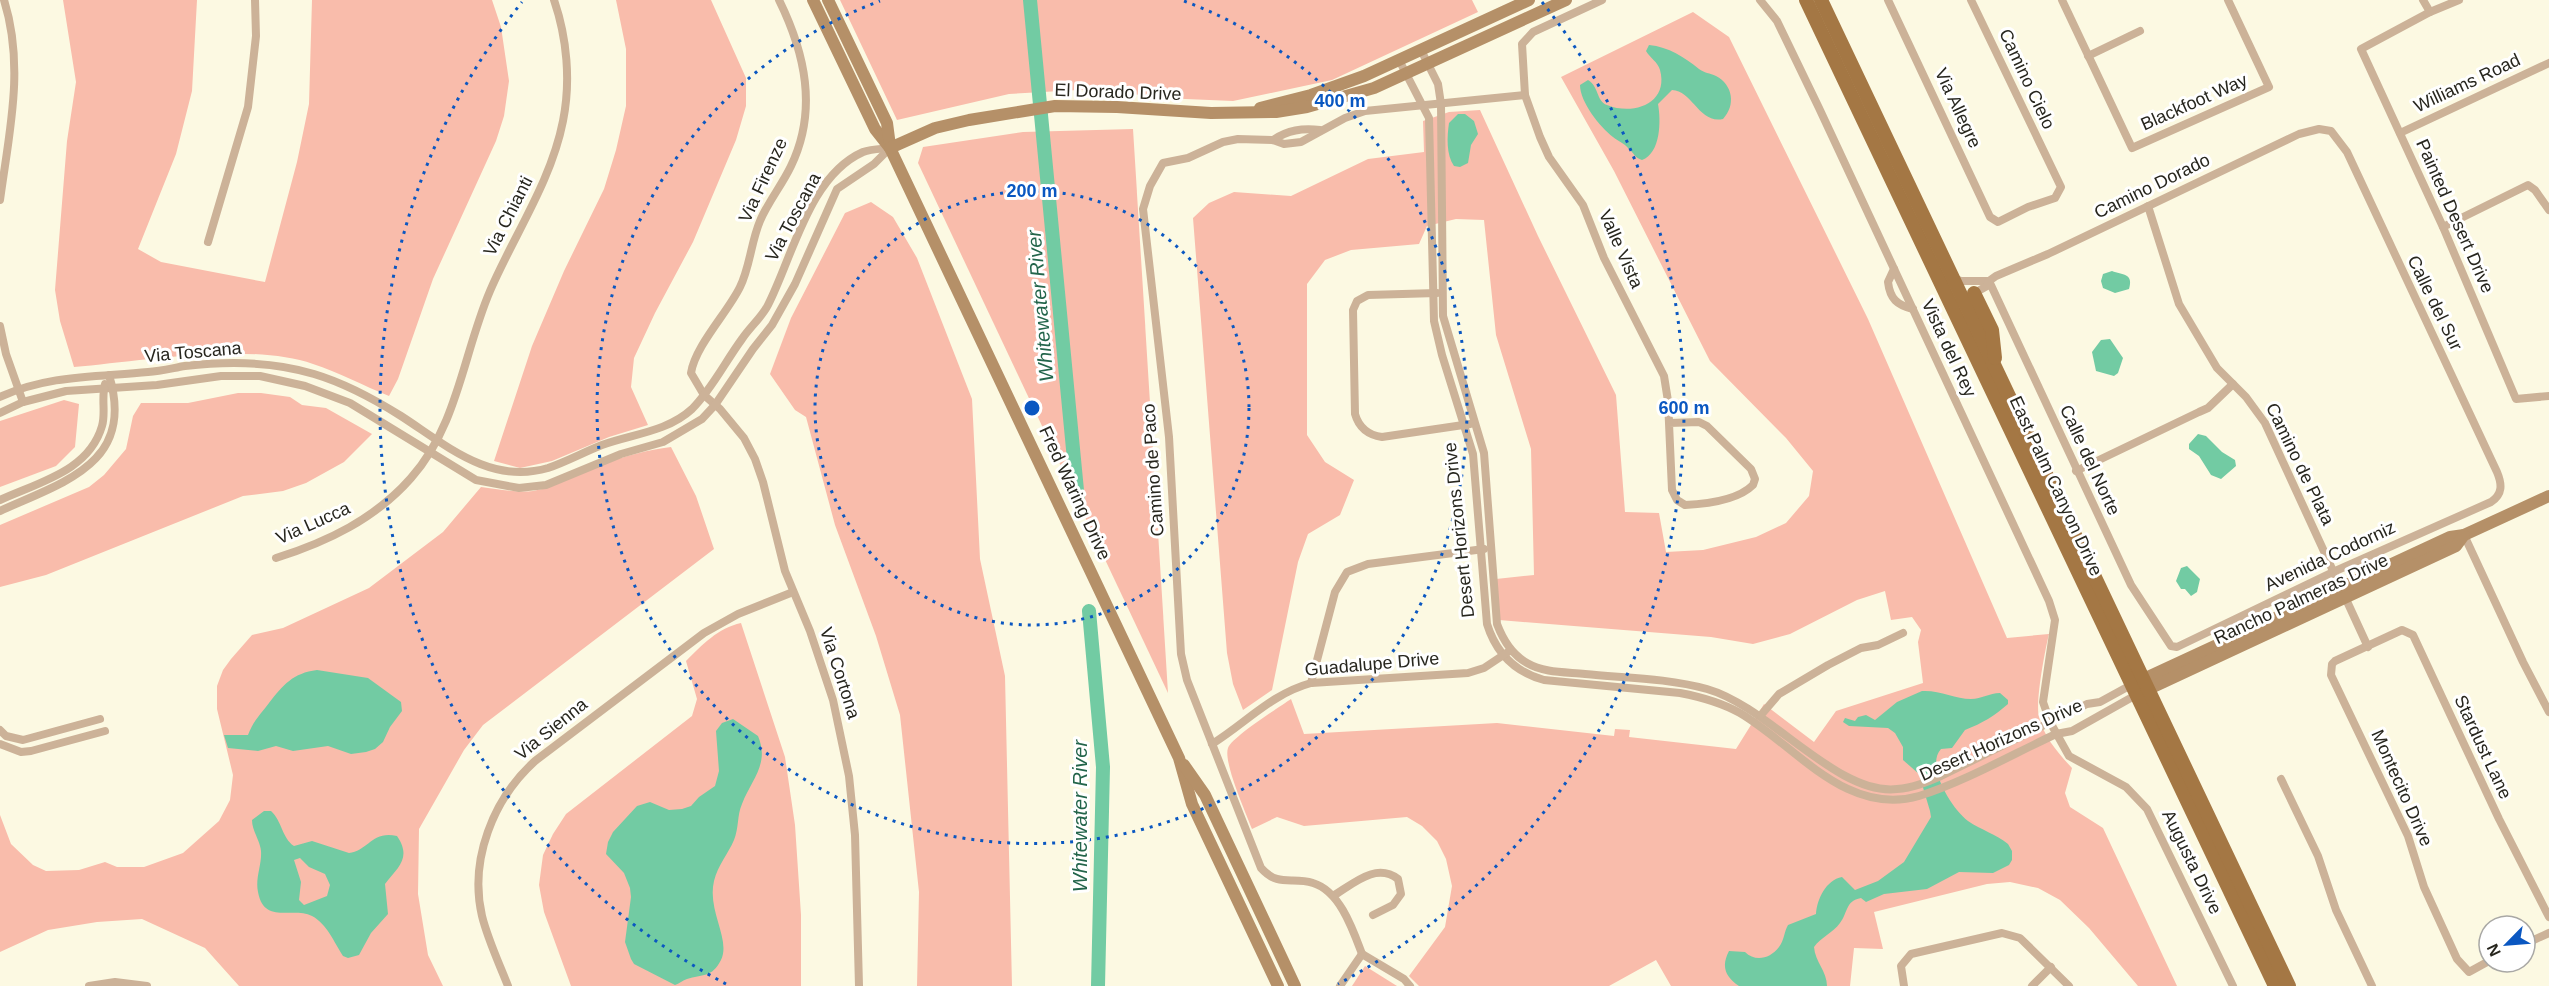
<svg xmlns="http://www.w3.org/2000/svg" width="2549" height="986" font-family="Arial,sans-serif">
<rect width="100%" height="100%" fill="#fcf9e2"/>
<!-- green -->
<g fill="#f9bcab">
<path d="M63,0h134l-5,91 -16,63 -38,95 23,13 104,20 32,-120 12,-58 3,-104h180l9,27 8,54 -5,35 -8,25 -63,138 -35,100 -9,17c-25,-10 -51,-24 -76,-32 -63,-22 -172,-3 -239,3l-14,-46 -5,-31 12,-149 9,-59z"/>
<path d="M616,0h95l35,78v28l-10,34 -43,102 -38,71 -21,45 -3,29 17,38 -39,12 -57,24 -32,7 -26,-7 38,-115 32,-75 40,-82 12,-39 10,-44v-57z"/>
<path d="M840,0h632l6,12 -146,68 -99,21 -71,-3 -66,-9 -87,5 -112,26z"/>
<path d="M1693,12l36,25 139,282 139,319 42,-4c-4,16 -14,69 -10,83 5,20 19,36 33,51l-7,25 5,14 33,21 74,158h-39l-49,-58 -29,-28 -22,-12 -28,-6 -23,2 -113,28 9,37 -29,-1 -4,38h-179l-15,-26 -47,26h-190l-10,-10 36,-49 7,-41 -6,-27 -9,-18 -15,-15 -15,-9 -103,9 -27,-9 -25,12c-6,-16 -29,-67 -24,-81 4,-11 50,-40 63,-49l13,35 193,-11 117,13 1,-7 15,1 -1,7 107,12 28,-45 50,38 22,-31 87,-28 -5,-41 3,-12 -9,-13 -21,3 -6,-29 -28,9 -67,34 -37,10 -42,-7 -212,-17 -3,-41 38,-4 -3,-126 -35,-114 -12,-115 -28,-1 -29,7 -8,18 -68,6 -26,10 -18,24v151l18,27 29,18 -14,35 -32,19 -10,28 -26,128 -29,20 -10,-26 -6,-31 -34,-435 16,-15 25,-11 57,4 77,-37 56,-7 -1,-31 26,-9 31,-2 58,126 78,159 9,117 34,1 7,39 37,-2 53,-13 30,-14 23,-27 4,-25 -27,-33 -76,-77 -96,-190 -53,-94z"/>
<path d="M1133,129l35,564 -250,-530 5,-16 100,-15z"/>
<path d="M871,202l22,15 24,41 55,141 8,160 25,117 7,310h-95l2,-94 -19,-177 -24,-79 -41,-111 -29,-108 -11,-7 -25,-36 21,-56 54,-105z"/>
<path d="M238,393h23l29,4 12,8 24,3 46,26 -28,28 -38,21 -23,8 -40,5 -197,79 -46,12v-62l89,-38 15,-12 22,-26 7,-33 8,-13h47z"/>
<path d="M64,400l15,4 -4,43 -19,19 -56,21v-66z"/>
<path d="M671,447l25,49 18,53 -231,176 -19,25 -45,79 -1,65 10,61 15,31h-204l-34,-38 -63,-29 -45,3 -49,8 -48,22v-137l11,29 22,21 13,6 33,-1 26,-8 12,5h27l39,-14 36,-32 11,-21 3,-25 -16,-66v-23l6,-16 8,-11 21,-24 31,-7 86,-40 74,-56 38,-45c17,2 35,6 52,4 25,-4 46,-19 70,-27 21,-8 45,-14 68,-17z"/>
<path d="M741,623l44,134 10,68 6,90v71h-230l-27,-74 -5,-27 4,-30 10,-21 13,-20 126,-98 5,-17 -11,-38c16,-16 32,-33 55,-38z"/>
<path d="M1365,966l32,20h-45z"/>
</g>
<!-- water -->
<g fill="#72cba3" fill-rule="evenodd">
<path d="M1649,45c20,2 35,12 50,24 5,4 11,4 17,7 17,9 20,29 7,43 -24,5 -30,-28 -51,-29l-14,14c3,16 3,49 -16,56 -7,-2 -8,-7 -14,-12 -4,-5 -10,-7 -15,-11 -13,-10 -33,-35 -33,-52l8,-5c11,6 8,21 19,25 27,11 62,-2 53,-35 -2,-8 -10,-12 -14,-19z"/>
<path d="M1458,114h7l9,7 4,13 -7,11 -3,18 -8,4 -6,-1c-8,-11 -7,-30 -5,-43z"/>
<path d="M2112,271c10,4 22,2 17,18l-14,4 -12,-5 -2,-7 2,-7z"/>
<path d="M2110,339l13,19 -5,15 -4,3 -18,-5 -4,-19 9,-12z"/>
<path d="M2198,434l8,2 16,16 13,8 1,6 -15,13 -10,-4 -12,-19 -10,-7v-5z"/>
<path d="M2187,566l13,13 -3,13 -6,4 -6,-7h-4l-5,-8 5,-13z"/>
<path d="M317,670l51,8 33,24 1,9 -12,16 -7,15 -8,7 -9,3 -15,2 -23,-8 -35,5 -17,-5 -18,5 -30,-3 -4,-13h24c5,-14 12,-20 21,-32 14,-18 24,-30 48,-33z"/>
<path d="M1922,691c18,-1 33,8 49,8 11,0 18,-6 29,-6l8,7v4c-14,12 -25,19 -43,26l-13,18 -11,1c-16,17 11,60 27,72 13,9 28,13 40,23l4,7v9l-3,5 -16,8 -34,-1 -32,17 -43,5 -18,8 -5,-4c-16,3 -13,15 -21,25 -7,10 -19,14 -26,24 1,15 13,24 13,39h-88c-14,-9 -18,-20 -10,-35l16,1c10,10 25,7 34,-5 5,-6 5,-15 9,-22l28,-11c1,-15 10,-34 26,-37l13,13 23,-9 26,-19 27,-45 -1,-6 -11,-37 -16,-14v-13l-8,-14 -7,-5 -39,-2 -6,-4 2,-4 10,3 3,-4 8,-2 9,5 22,-18z"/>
<path d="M733,719l25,17c12,28 -7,44 -16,68 -5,11 -3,24 -8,36 -6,14 -16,25 -20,41 -7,30 17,58 7,79 -9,18 -19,14 -34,19 -4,1 -8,5 -12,6l-41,-21 -3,-5 -6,-17 6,-45 -1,-9 -6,-15 -18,-19 2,-12 5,-10 24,-26 13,-4 19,8 13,-1 9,-3 8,-9 16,-11 4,-15 -3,-40 6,-8z"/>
<path d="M264,811h7c11,10 11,27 23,35l18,-5 37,12c19,-2 23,-23 48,-17 15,22 1,31 -12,48l3,30 -17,19 -12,22 -11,3 -5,-2c-9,-14 -16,-32 -31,-40 -19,-10 -48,9 -54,-24 -3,-14 4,-27 3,-41 -1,-11 -9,-20 -9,-31zM300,858l9,9 16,7 5,11 -3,11 -23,9 -5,-5 2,-18 -7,-22z"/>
</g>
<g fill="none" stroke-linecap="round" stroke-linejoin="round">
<!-- river -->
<g stroke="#72cba3" stroke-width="14">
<path d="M1030,0l48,501"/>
<path d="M1089,611l14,156 -5,219"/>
</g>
<!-- street -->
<g stroke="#ccb298" stroke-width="8">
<path d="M779,0c26,53 39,110 12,166 -9,19 -23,36 -31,55 -9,21 -10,46 -20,66 -12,25 -45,59 -49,86l13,22 16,14 24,29 11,21 8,23 22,89 25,60 23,69 16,76 6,59 4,151"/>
<path d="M1602,0l-69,32 -11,12 3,51 15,42 9,20 34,48 21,53 60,118 4,25 4,89 5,10 8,5c21,-1 53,-5 68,-20l2,-6 -4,-10 -44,-43 -8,-4 -30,1"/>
<path d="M1760,0l17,21 42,87 230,493 6,19 -12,82 7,20 19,34 57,31 21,22 86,177"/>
<path d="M1888,0l102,217 8,5 30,-15 27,-9 6,-11 -90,-187"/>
<path d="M2062,0l70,148 137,-61 -41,-87"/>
<path d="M2423,0l7,12"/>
<path d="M2459,0l-29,12 -69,37 82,178 73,172 33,-3"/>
<path d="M1421,50l17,34 3,20 2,212 41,137 13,171c6,16 14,30 30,39 17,10 38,9 58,11 40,4 82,4 122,15 63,18 130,107 190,100 16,-1 30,-7 44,-13l146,-72 13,-2 31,-17"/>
<path d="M2088,56l52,-25"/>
<path d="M1399,60l30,58 5,203 8,34 31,99 14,170c9,29 28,48 57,56l136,13c21,4 42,10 60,20 56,33 106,104 179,83 45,-14 94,-42 137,-62l16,-3 64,-36"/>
<path d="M2400,133l149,-70"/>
<path d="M1273,140c15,-10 29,-12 47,-10"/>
<path d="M0,200c9,-67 25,-133 4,-200"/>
<path d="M2148,206l31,98 38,64 29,29 19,26 103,224"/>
<path d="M2443,227l85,-42 7,5 14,20"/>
<path d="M208,242l40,-135 8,-71 -1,-36"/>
<path d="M1894,269l-6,13c2,17 9,23 25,27"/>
<path d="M1953,278l8,3h28"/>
<path d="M1437,293l-69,2 -11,6 -4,9 2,104c4,14 13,21 27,23l88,-13"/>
<path d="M1971,295l16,-9 2,-5 7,-5 52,-22 251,-120 20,-5 12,2 16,21 150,320c5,12 6,22 -6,30l-158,70 -156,75 -6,-1 -40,-61 -142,-304"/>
<path d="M0,326l6,28 17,48"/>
<path d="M0,397c47,-22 97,-20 148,-25 13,-1 25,-4 37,-6 44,-5 87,-5 129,8 30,9 60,25 87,42 45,29 89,69 147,52 18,-6 36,-16 54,-23 30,-11 65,-13 90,-36 20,-20 33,-47 50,-70 8,-12 20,-22 26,-34 25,-49 41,-129 95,-153 8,-3 18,-3 27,-4"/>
<path d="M0,413l23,-11 43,-11 91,-6 64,-9h39l45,10 45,17 126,77 43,8 27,-3 75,-31 42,-12 39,-23 13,-14 38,-56 19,-24 23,-41 42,-95 37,-25 16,-16"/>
<path d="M2076,471l123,-59 9,-4 25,-24"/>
<path d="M0,500c39,-18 89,-29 102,-74 4,-13 -1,-28 3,-42"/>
<path d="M0,511c63,-29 136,-47 109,-136"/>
<path d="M2464,535l59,127 26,50"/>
<path d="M276,558c51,-16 99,-39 135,-80 47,-53 52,-124 79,-187 24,-56 61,-109 73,-170 8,-40 4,-83 -9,-121"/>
<path d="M1311,683l24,-91 12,-20 21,-8 116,-15"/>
<path d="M1761,715l18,-21 49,-29 33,-17 17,-3 25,-12"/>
<path d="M0,730l6,6 17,4 77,-21"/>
<path d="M0,744l21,8 10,-1 74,-20"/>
<path d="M1212,744c34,-21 59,-50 99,-61l157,-10 16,-5 24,-16"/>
<path d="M2281,779l37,77 18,54 36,76"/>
<path d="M1333,896c20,-12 43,-34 65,-17l3,15 -8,11 -20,10"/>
<path d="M2525,944l24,-11"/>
<path d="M1362,954c-9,-24 -22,-63 -49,-71 -21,-7 -34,5 -52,-15l-74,-188 -6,-26 -12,-217 -26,-228 7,-23 13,-23 25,-5 35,-16 15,-3 35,1 11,4 17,-2 44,-24 20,-7 160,-16"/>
<path d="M1362,954l42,25 6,7"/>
<path d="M2489,961l-20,11 -12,-13 -33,-72 -16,-51 -77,-161 1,-11 3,-3 67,-31 11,5 86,184 50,98"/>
<path d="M89,986l26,-4 32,4"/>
<path d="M508,986c-9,-23 -20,-46 -26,-70 -13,-56 11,-117 53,-155l169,-128 34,-19 55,-22"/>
<path d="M1340,986l22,-32"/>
<path d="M1904,986l-3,-20 10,-12 91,-21 18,5 49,48"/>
<path d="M2032,986l19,-19"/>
</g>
<!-- secondary -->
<g stroke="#b59068" stroke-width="12">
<path d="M813,0l62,129 15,19 289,610 13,46 86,182"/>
<path d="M828,0l59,123 3,23"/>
<path d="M1260,108l51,-13 53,-19 165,-76"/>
<path d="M890,148l45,-20 34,-8 86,-14 62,1 94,6 65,-1 31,-5 67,-19 192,-88"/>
<path d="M2135,683l315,-146 14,-2 85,-39"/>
<path d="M2140,693l316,-147 8,-11"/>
<path d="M1184,765l21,30 90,191"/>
</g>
<!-- primary -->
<g stroke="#a47744" stroke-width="14">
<path d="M1806,0l469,986"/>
<path d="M1821,0l468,986"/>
<path d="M1974,293l18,37 3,28"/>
</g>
</g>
<!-- distance rings -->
<g fill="none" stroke="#0a57c1" stroke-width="3" stroke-dasharray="3 6">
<circle cx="1032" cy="408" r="217"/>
<path d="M1184 1A435 435 0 1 1 880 1"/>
<path d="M726 984A652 652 0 0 1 522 2M1542 2A652 652 0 0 1 1338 984"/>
</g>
<g text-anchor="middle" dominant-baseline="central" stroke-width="6" stroke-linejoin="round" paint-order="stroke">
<!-- street labels -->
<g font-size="18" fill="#27261e" stroke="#fff">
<text transform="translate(2027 79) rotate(65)">Camino Cielo</text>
<text transform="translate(2467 83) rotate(-25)">Williams Road</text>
<text transform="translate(1118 92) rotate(2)">El Dorado Drive</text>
<text transform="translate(2194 102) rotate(-24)">Blackfoot Way</text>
<text transform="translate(1958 108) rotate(65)">Via Allegre</text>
<text transform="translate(763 180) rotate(-65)">Via Firenze</text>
<text transform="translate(2152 186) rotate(-26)">Camino Dorado</text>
<text transform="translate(508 216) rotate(-63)">Via Chianti</text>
<text transform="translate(2455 216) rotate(66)">Painted Desert Drive</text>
<text transform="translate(793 217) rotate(-62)">Via Toscana</text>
<text transform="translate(1621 249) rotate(66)">Valle Vista</text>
<text transform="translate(2435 303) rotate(64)">Calle del Sur</text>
<text transform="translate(1949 348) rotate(65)">Vista del Rey</text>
<text transform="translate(193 352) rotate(-5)">Via Toscana</text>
<text transform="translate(2090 460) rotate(65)">Calle del Norte</text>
<text transform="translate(2300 464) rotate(64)">Camino de Plata</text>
<text transform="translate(1153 470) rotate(-94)">Camino de Paco</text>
<text transform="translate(2056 486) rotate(65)">East Palm Canyon Drive</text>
<text transform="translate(1075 493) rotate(65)">Fred Waring Drive</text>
<text transform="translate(313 523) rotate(-24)">Via Lucca</text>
<text transform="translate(1459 530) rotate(-96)">Desert Horizons Drive</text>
<text transform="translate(2330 556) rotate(-25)">Avenida Codorniz</text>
<text transform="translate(2301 599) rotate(-25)">Rancho Palmeras Drive</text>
<text transform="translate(1372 664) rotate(-5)">Guadalupe Drive</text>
<text transform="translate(840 673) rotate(72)">Via Cortona</text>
<text transform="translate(551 729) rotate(-39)">Via Sienna</text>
<text transform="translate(2001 740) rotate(-24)">Desert Horizons Drive</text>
<text transform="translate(2483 747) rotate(65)">Stardust Lane</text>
<text transform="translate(2402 788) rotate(66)">Montecito Drive</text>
<text transform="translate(2192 862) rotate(64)">Augusta Drive</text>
</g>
<!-- water labels -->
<g font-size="20" font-style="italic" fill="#23654b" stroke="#fff">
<text transform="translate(1040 306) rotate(-95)">Whitewater River</text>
<text transform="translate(1080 816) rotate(-90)">Whitewater River</text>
</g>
</g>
<circle cx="1032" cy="408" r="9" fill="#0a57c1" stroke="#fff" stroke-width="3"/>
<g font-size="18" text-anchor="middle" font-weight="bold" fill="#0a57c1" stroke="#fff" stroke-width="6" stroke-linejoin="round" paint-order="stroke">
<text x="1340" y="107">400 m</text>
<text x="1032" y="197">200 m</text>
<text x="1684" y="414">600 m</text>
</g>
<!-- north arrow -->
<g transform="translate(2507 944) rotate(245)"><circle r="28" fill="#ffffff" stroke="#a9a8a5" stroke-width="1.5"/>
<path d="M0-4.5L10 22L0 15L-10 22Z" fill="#0a57c1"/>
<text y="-9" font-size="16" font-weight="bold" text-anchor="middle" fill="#27261e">N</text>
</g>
</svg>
